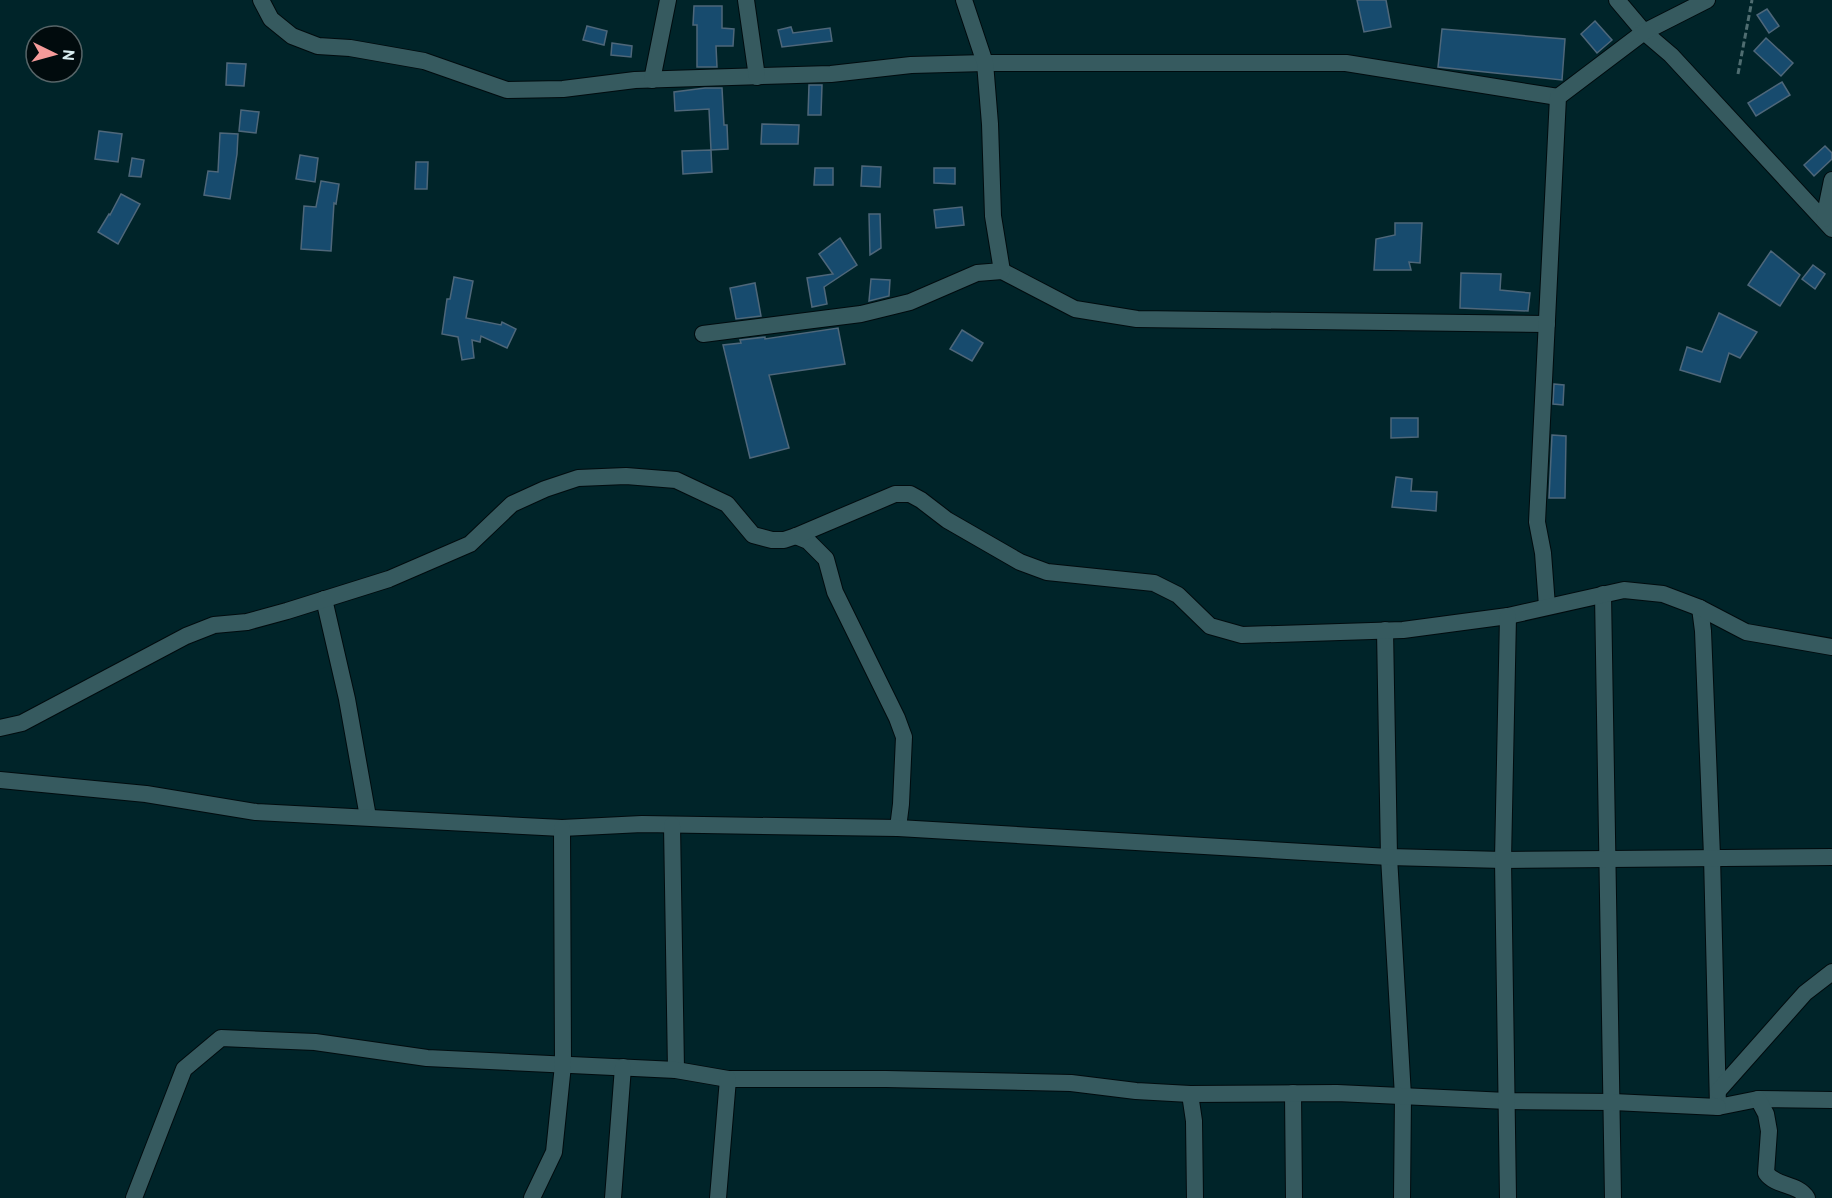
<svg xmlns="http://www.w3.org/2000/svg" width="1832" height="1198" font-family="Overpass,sans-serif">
<rect width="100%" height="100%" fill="#002429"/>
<!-- building -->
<g fill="#174b6e" stroke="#4e677a" stroke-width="1.5">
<path d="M1357,0h29l5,27 -27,5z"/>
<path d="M694,6h28v22l12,1 -1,17h-17l1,21h-20v-42h-4z"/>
<path d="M1767,9l12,17 -10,7 -12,-18z"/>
<path d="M1595,21l17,19 -15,13 -16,-19z"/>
<path d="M587,26l20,5 -3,14 -21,-5z"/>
<path d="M791,27l2,6 37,-5 2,13 -50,6 -4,-17z"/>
<path d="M1442,29l123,10 -3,41 -124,-13z"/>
<path d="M1766,38l27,25 -12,13 -27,-25z"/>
<path d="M612,43l20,3 -1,11 -20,-2z"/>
<path d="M227,63l19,1 -2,22 -18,-1z"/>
<path d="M1782,82l8,13 -34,21 -8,-13z"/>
<path d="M809,85h13l-1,30h-13z"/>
<path d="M705,88h17l2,37h3l1,24 -17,1 -2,-41 -34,2 -1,-19z"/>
<path d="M241,110l18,2 -3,21 -17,-2z"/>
<path d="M762,124l37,1 -1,19h-37z"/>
<path d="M99,131l23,3 -4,28 -23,-3z"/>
<path d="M220,133l18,1 -1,20 -7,45 -26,-4 4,-24 10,1z"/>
<path d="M1825,146l7,7v6l-18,17 -10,-11z"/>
<path d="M711,150l1,22 -29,2 -1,-23z"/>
<path d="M300,155l18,3 -3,24 -19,-3z"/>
<path d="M132,158l12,2 -3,17 -12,-1z"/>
<path d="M416,162h12l-1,27h-12z"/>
<path d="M862,166l19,1 -1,20 -19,-1z"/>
<path d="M815,168h18v17h-19z"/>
<path d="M934,168h21v16l-21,-1z"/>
<path d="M321,181l18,3 -3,20 -2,-1 -3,48 -30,-2 3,-43 12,1z"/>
<path d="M121,194l19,10 -22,40 -20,-12 11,-18 1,1z"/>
<path d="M962,207l2,18 -28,3 -2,-18z"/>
<path d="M869,214h11l1,34 -11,7z"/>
<path d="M1395,223h27l-2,40 -11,-1 2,8h-37l2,-31 19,-4z"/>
<path d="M840,238l17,27 -33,22 3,17 -15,3 -5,-29 26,-4 -14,-20z"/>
<path d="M1771,251l29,24 -20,31 -32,-21z"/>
<path d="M1813,265l12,9 -10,15 -13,-10z"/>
<path d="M1461,273l40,1 -1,16 30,3 -2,18 -68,-3z"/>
<path d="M454,277l19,4 -7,37 35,7 1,-3 14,7 -9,19 -26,-12 -1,6 -8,-2 2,18 -12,2 -4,-23 -16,-3 5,-35h3z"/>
<path d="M871,279l19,1 -1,16 -20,5z"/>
<path d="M755,283l6,33 -25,3 -6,-31z"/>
<path d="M1719,313l38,19 -17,26 -11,-5 -9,29 -40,-12 7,-23 15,5z"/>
<path d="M838,328l7,36 -76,11 20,73 -39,10 -27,-113 18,-2 -1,-3 25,-3v2z"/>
<path d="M962,330l21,13 -11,18 -22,-12z"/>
<path d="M1554,384l10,1 -1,20 -10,-1z"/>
<path d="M1391,418h27v19l-27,1z"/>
<path d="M1552,435l14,1 -1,62h-16z"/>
<path d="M1396,477l16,2 -1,12 26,1 -1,19 -44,-4z"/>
</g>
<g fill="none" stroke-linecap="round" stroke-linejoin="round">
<defs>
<g id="street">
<path d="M261,0l10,19 21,17 26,10 32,2 74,13 83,29 56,-1 72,-9 196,-6 80,-9 74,-2h361l212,34"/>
<path d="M746,0l11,77"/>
<path d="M1617,0l27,32 27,23 161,174"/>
<path d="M652,80l16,-80"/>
<path d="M1824,219l8,-39"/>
<path d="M1002,271l73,38 62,10 410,5"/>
<path d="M703,334l158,-20 49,-12 67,-29 25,-2 -9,-55 -3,-92 -5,-61 -21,-63"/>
<path d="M796,536l12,5 18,18 9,33 62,126 7,19 -3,67 -3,24"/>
<path d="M1603,594l10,604"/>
<path d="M324,599l23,100 21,118"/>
<path d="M1547,606l-4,-53 -6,-31 21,-425 86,-65 63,-32"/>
<path d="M1700,608l3,23 9,225 6,251 40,-8 74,1"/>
<path d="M1385,630l4,227 14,239 -1,102"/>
<path d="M0,728l22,-5 164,-87 28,-11 33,-3 40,-11 102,-32 81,-35 42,-40 33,-15 33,-11 48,-2 50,4 51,24 26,31 19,5h12l12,-4 99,-42h15l11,6 26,20 73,42 27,10 107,11 24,12 32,31 32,9 161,-5 105,-14 116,-26 39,4 37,14 46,24 86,15"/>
<path d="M0,780l146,14 110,18 306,16 80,-4 256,4 491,29 114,3 329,-3"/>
<path d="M672,825l4,245"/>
<path d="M1718,1091l87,-98 27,-21"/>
<path d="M1293,1093l1,105"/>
<path d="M1190,1094l4,27 1,77"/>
<path d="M1758,1099l8,15 3,17 -3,42c10,14 32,10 41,25"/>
<path d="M134,1198l50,-129 37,-31 94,4 112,16 249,12 52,9h158l185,4 65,8 54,3 147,-1 170,8 106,1 105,5"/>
<path d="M532,1198l22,-46 9,-87 -1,-237"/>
<path d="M613,1198l10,-131"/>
<path d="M718,1198l10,-119"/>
<path d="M1508,1198l-5,-338 5,-244"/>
</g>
</defs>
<!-- street casing -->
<use href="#street" stroke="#000b0e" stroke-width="18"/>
<!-- path -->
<path stroke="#4f6d71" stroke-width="3" stroke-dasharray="6 3" stroke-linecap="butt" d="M1738,74l14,-74"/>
<!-- street -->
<use href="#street" stroke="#365a5f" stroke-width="16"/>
</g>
<!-- north arrow -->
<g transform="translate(54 54) rotate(95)"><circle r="28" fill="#010b0d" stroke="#576568" stroke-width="1.5"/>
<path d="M0-4.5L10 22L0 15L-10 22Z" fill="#f59b9a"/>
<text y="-9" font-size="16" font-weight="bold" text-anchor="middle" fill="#d9edf0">N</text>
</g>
</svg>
